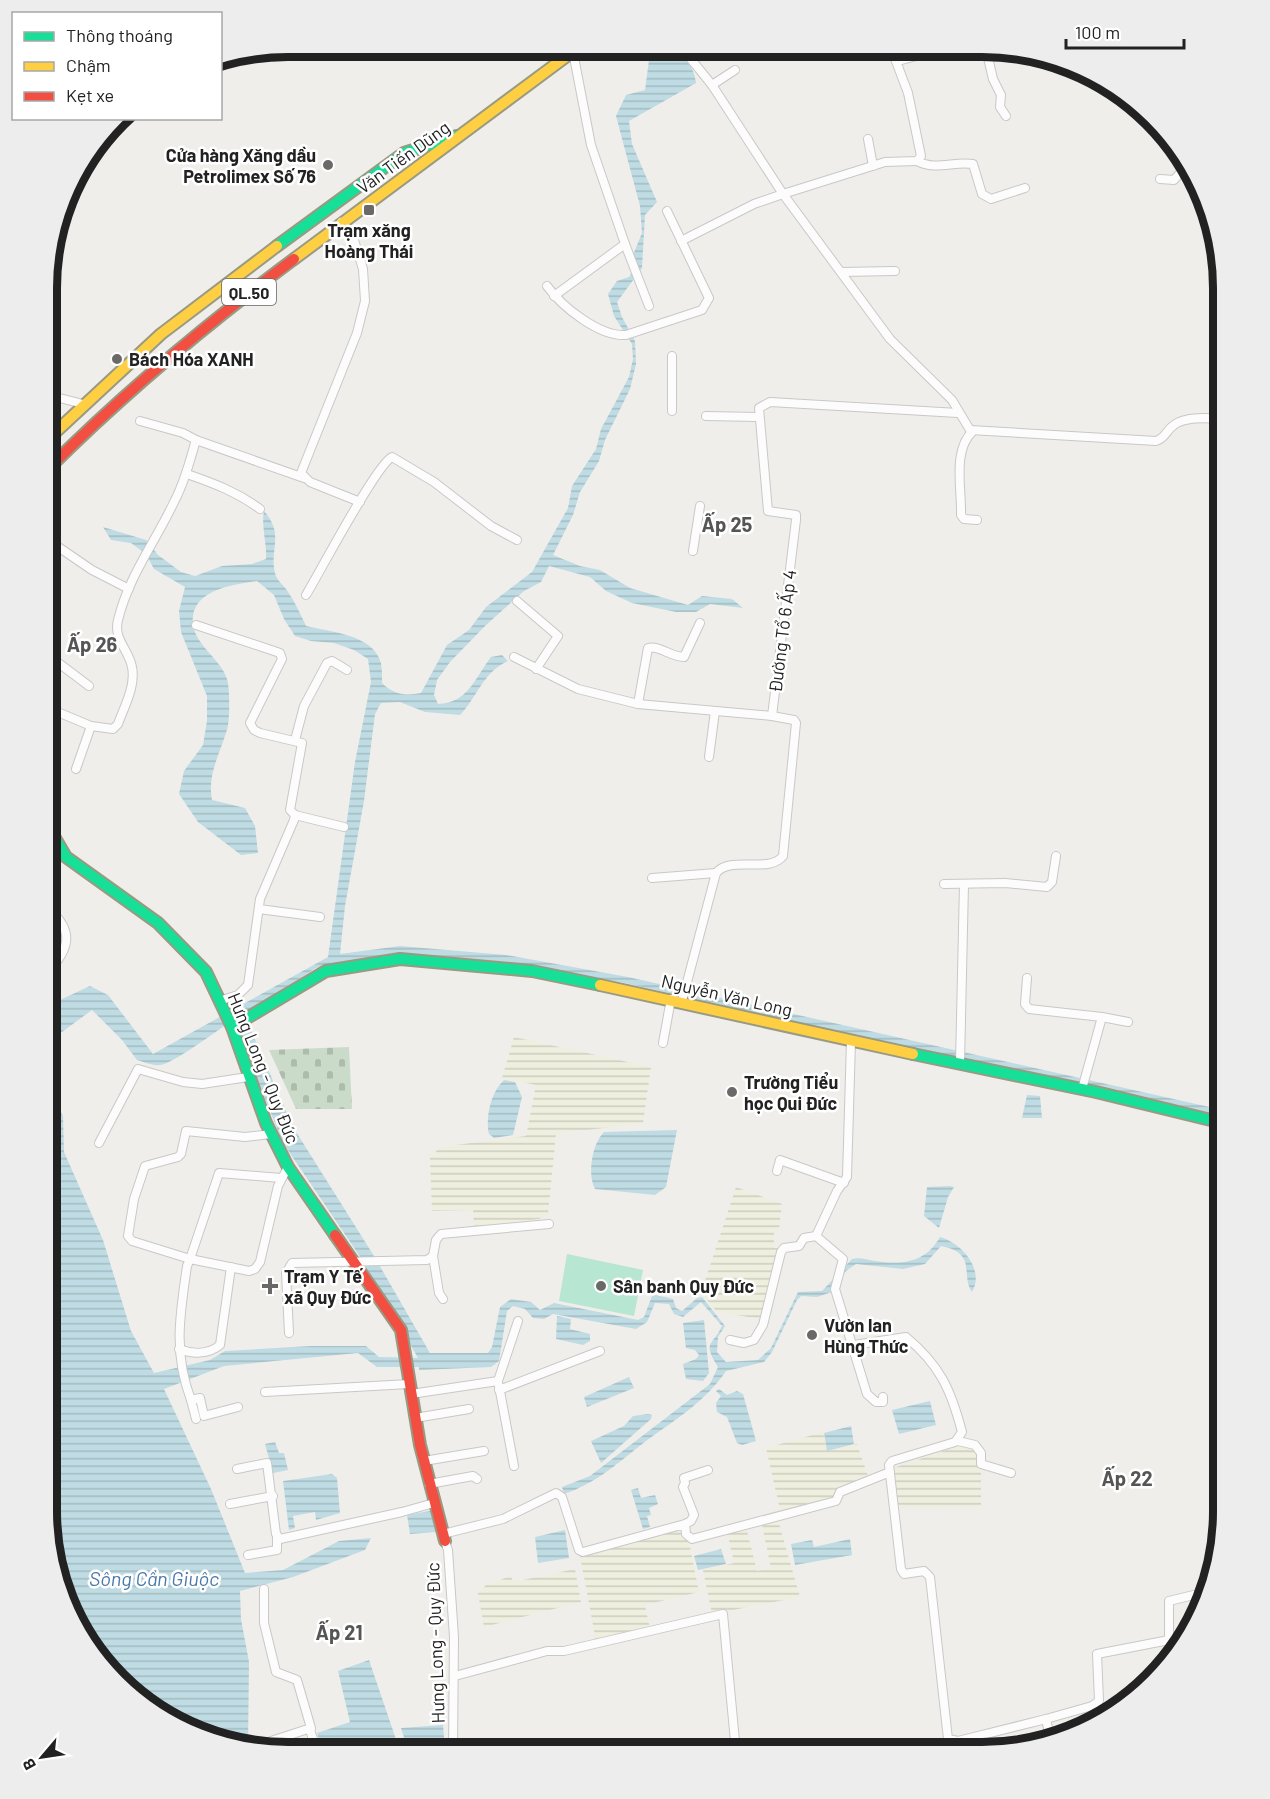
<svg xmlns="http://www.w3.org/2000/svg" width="1270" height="1799" font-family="Barlow,sans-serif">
<defs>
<pattern id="farmland-rules" width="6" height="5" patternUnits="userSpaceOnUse" patternTransform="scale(1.5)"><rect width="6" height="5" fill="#efefdf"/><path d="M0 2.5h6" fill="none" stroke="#cdcdbf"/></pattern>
<pattern id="cemetery-stones" width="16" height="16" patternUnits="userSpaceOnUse" patternTransform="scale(1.5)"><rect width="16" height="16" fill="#cadbca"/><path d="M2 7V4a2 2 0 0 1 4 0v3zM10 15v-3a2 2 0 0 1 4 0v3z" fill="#adbcad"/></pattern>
<pattern id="water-rules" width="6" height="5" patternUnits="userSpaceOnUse" patternTransform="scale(1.5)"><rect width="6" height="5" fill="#bfdbe3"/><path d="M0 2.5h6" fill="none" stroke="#a4bcc2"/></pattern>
</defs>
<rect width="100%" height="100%" fill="#f0eeeb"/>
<!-- farmland -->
<g fill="url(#farmland-rules)">
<path d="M514,1037l137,30 -8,56 -87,11 -8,80 -9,5 -65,8 -1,-17 -41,1 -2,-53 10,-11 86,-11 10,-51 -34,-7z"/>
<path d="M736,1187l46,17 -3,26 -5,1v17h6l-19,71 -44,-7 -16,-19z"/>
<path d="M823,1432l4,19 30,-7 11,32 -30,12 -2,9 -56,13 -14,-62z"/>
<path d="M960,1441l15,4 6,8v54l-81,1 -4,-3 -3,-37 62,-21z"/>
<path d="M778,1520l22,77 -88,17 -9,-44 31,-7 -7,-31 19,-5 11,44 14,-3 -9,-43z"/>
<path d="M679,1529l10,13 10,50 -54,13 5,24 -54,12 -16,-85z"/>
<path d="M575,1569l6,33 -97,25 -6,-34 8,-8 25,-9 2,6z"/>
</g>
<!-- cemetery -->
<path fill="url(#cemetery-stones)" d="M349,1047l3,62h-56l-27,-59z"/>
<!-- pitch -->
<path fill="#b7e6d2" d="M567,1254l76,16 -9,46 -75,-15z"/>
<!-- water -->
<g fill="url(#water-rules)">
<path d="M663,48c18,0 31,17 33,35l-67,38 3,23 25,58 -12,13 -3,53 -25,34 5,15 13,24 1,23 -6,25 -25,51 -6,21 -19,31 -7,23 -20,40 27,11 20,4 30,18 58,17 14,-9 30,3 11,9 -33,-4 -14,8h-20l-44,-9 -26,-12 -16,-14 -41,-11 -8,16 -17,9 -38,34 -36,37 -13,18 -3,15 4,9c30,-1 37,-26 53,-47l11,-2 6,6c-25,11 -30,35 -48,54l-35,-3 -25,-10 -19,1 -6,11 -11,87 -19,105 -5,48 60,-8 106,9 122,22 595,133v8l-598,-135 -119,-21 -106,-8 -61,9 -23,5 -72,46 49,113 81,129 56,97h58l4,-6 8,-40 11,-8 20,3 9,8 14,-7 84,17 6,-3 8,-21 4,-1 17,4 3,9 6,3 15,-13 5,-1 23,29 -7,11 -1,15 9,10 32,-2 13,-12 27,-56 24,-1 30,-32c8,-2 15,1 23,2 28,4 50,2 65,-24 22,6 45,33 32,55 -12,-17 6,-39 -31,-46l-16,18 -22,5 -47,-5 -10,7 -14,21 -15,5 -16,-1 -4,4 -25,52 -8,10 -38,9c-21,31 -50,48 -80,70 -27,21 -49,42 -82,53l-2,-7 28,-11 120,-92 8,-17c-16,-26 -6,-20 4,-41l-21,-24 -18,15 -9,-3 -5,-10 -14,-1 -8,19 -11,7 -83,-15 -9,5 -11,-1 -8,-9 -12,-3 -6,5 -8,50 -8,6 -72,3v-3h-42l-19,-14 -134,13 -60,23 47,100 34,84 38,-3 56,-29 32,-3 -6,12 -72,27 -53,14 1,28 8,43 -1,85 -94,-35 -48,-42 -33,-50 -8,-61 -18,-48v-426l16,31 1,36 39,88 28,91 23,42 56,-13 15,-9 86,-5h55l13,11 39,1 -57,-100 -78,-115 -50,-123c-14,9 -60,44 -73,45 -7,1 -16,-3 -23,-5l-15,-20 -30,-30 -45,33v-37l43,-20 18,9 45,59 175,-97 27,-195 16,-80 -3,-23 -14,-9 -20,-7 -23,-2 -16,-5 -11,-17 -10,-24 -17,-14c-21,3 -61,8 -64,35 -4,26 28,42 34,63 3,9 3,42 0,51 -7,23 -20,45 -15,70l33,8 10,18 3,27 -17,2 -43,-33 -19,-28 5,-23 19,-26 4,-24v-25l-26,-64 -2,-21 6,-24 -31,-18 -8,-15 -15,-11 -20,-3 -8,-13 43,13 12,15 23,17 14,4 27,-10 30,-2 14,-5c1,-15 -5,-34 -2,-48 21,24 5,38 11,62 1,6 7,11 11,16 8,11 14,24 20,37 24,6 67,8 75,37 1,6 1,14 1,20 12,12 23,13 39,10l26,-48 22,-15 17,-23 46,-35 36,-64 4,-22 24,-37 5,-20 28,-52 4,-18 -1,-15 -18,-28 -6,-22 9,-13 12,-4 7,-11 -3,-11 9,-22 -2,-27 -24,-90 10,-21 19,-5 4,-30z"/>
<path d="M504,1080l11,2 7,15 -9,38 -19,3 -5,-4c-4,-17 2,-42 15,-54z"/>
<path d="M1027,1095l13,1 2,22h-20z"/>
<path d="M677,1130l-11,57 -11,8 -60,-6c-8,-15 -3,-45 9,-57z"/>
<path d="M950,1186l4,1 -6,10 -9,31 -15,-12 3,-29z"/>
<path d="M557,1316l14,3 -1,10 20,5v7l-7,4 -27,-6z"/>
<path d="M704,1320l5,53 -6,8 -17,-2 -3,-15 13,-5 3,-4 -4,-5 -9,-2 -3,-25z"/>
<path d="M629,1377l5,11 -47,19 -3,-10z"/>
<path d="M719,1389l8,6 10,-4 6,3 13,47 -14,4 -5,-2 -10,-26 -10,-5 -1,-9 5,-7 -5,-5z"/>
<path d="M930,1401l6,24 -37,9 -7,-24z"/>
<path d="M648,1414l4,1 -1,4 -50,44 -10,-22 33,-15 9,-10z"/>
<path d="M851,1426l3,18 -27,7 -3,-18z"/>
<path d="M275,1442l4,11h5l4,17 -15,3 -8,-29z"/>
<path d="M332,1474l5,4 3,35 -24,7 -1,-8 -22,4 2,12 -6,2 -6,-49z"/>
<path d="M638,1488l3,10 14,-3 3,9 -9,4 2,7 -4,1 3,11 -7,2 -12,-39z"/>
<path d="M430,1511l6,21 -26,2 -3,-19z"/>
<path d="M565,1530l4,28 -31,5 -3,-26z"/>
<path d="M850,1539l2,16 -57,10 -4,-21 21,-4 2,7z"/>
<path d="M721,1549l5,15 -28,6 -4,-14z"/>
<path d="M369,1660l31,91h-77l-6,-18 33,-11 -12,-51z"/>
<path d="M443,1725l2,24 -37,1 -7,-22z"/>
</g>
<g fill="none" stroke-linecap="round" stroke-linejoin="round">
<defs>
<g id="street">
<path d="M682,48l30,37 71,109 107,145 62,61 18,30 186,11c10,-3 10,-11 18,-16 11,-9 36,-7 49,-6"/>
<path d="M986,49l7,30 8,16 -1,12 6,9"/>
<path d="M898,61l41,-11 29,-2"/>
<path d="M712,85l23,-15"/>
<path d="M868,139l5,27"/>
<path d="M917,161c19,10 36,0 56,3l9,30 9,5 34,-11"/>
<path d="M1160,179l14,1 12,-14"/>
<path d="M341,222l12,15 10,32 2,32 -8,32 -56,140 9,9 50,20"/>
<path d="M681,241l73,-37 29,-10 102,-32 32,-1 4,-5 -13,-63 -17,-45"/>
<path d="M625,244l24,62"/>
<path d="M841,272l54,-1"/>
<path d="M547,286c15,21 53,51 79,49l76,-25 7,-12 -42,-87"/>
<path d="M554,296l71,-52 -34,-99 -18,-93"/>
<path d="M48,395l35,9"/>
<path d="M672,411v-55"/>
<path d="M706,416l52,1"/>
<path d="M973,431c-21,19 -11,59 -12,84l3,4 13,1"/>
<path d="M196,440l108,38"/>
<path d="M187,474c26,9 50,18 73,35"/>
<path d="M48,540l44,30 37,19"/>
<path d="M693,551l7,-45"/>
<path d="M306,595c14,-23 70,-130 86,-138l42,25 57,44 26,14"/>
<path d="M517,601l41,35 -22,33"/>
<path d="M196,625l84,28 2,6 -32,64 4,7 6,3 42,10 -12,67 5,5 -1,5 -34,79 -12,86 -10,10 -19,6"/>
<path d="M48,655l41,31"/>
<path d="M514,657l64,32 60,15 134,12 22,4 2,3 -13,133c-14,18 -52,-1 -67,17l-34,128"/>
<path d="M638,704l10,-56c11,-3 23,9 36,9l16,-34"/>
<path d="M48,708l43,18"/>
<path d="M772,716l24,-196v-5l-28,-4 -9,-103 11,-6 188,11"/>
<path d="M295,740l9,-34 23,-43 5,-2 15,9"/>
<path d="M709,757l6,-46"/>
<path d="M76,769l15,-43 22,3 5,-5c6,-17 18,-38 14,-57 -3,-17 -19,-28 -14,-47 11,-45 38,-79 57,-120 10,-19 15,-40 21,-60l-13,-7 -43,-12"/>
<path d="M295,815l49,12"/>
<path d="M48,863l11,-16"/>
<path d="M652,878l64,-5"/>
<path d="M944,884l61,-1 42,4 5,-5 4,-26"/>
<path d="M259,909l61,8"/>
<path d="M47,973c23,-24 28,-42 1,-65"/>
<path d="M1027,978l-2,26 4,5 73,8"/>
<path d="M851,1041l-4,136 -10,14 -21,45 27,23 -8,30 32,105 9,8h7v-5"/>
<path d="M663,1043l8,-44"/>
<path d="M960,1063l4,-179"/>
<path d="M1082,1089l20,-72 26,5"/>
<path d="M271,1134l-26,3 -59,-6 -5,23 -3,3 -33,9 -11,33 -6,37 4,5 58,18 29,-86 62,5"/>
<path d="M99,1143l39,-74 45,13 19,2 46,-7"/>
<path d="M777,1171l3,-11 64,23"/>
<path d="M433,1256l6,37 4,6"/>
<path d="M289,1333l-3,-60 6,-10 135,-3 6,-4 3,-16 5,-6 108,-10"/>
<path d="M730,1340l14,3 10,-3 9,-15 18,-73 3,-4 15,-2 5,-8 12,-2"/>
<path d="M854,1345l52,-8c34,28 45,53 56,95l-7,10 -63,19 -3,4 12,104 3,5 20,-3 6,6 18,162 10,2 88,-22"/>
<path d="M179,1349c13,5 29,6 41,-4l11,-78"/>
<path d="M499,1386l15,80"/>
<path d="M499,1390l101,-39"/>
<path d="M265,1392l144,-8"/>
<path d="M411,1394l87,-13 20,-60"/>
<path d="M191,1400l5,19"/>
<path d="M238,1407l-34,9 -4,-18 -9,2c-18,-47 -11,-86 -4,-134l3,-7 59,12 6,-2 5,-7 18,-76 10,-19"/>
<path d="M415,1418l54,-9"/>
<path d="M958,1441l17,4 6,8v11l30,9"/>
<path d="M424,1461l60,-10"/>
<path d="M237,1469l30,-6 9,71 4,5 122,-27 32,-9"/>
<path d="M429,1484l44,-8 4,3"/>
<path d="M230,1504l43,-8"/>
<path d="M685,1524l6,-3 3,-6 -11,-28 2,-4 -1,-5 24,-8"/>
<path d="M443,1534l60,-15 53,-26 6,4 17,53 4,2 102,-28 1,10 6,5 144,-38 4,-9 50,-20"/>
<path d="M444,1538l4,12 6,87 -1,114"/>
<path d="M248,1555l29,-5v-12"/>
<path d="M264,1589v34l12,49 21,8 14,48 -40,13 -3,10"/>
<path d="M455,1676l92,-25h17l159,-37 13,138"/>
<path d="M310,1730l7,21"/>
<path d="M1050,1737l-4,-18 46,-13 7,-5 -2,-47 72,-14v-39l41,-10"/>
</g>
<g id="fast">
<path d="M277,246l127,-93 53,-17"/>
<path d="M48,826l18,31 92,66 48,49 26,55 34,96 22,44 47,68"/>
<path d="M232,1027l94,-56 74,-12 132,12 68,14"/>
<path d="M913,1054l183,38 127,31"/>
</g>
<g id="slow">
<path d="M294,259l285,-212"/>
<path d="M48,439l113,-105 116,-88"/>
<path d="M600,985l313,69"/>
</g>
<g id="jam">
<path d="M48,469c76,-76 160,-146 246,-210"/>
<path d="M335,1235l66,95 19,115 25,96"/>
</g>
</defs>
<!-- street casing -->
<use href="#street" stroke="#c9c8c7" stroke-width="10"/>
<!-- fast casing -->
<use href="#fast" stroke="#999a82" stroke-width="14"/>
<!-- slow casing -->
<use href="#slow" stroke="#999a82" stroke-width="14"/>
<!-- jam casing -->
<use href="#jam" stroke="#999a82" stroke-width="14"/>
<!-- street -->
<use href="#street" stroke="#fdfcfc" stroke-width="8"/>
<!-- fast -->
<use href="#fast" stroke="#16e098" stroke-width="10"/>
<!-- slow -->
<use href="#slow" stroke="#ffcf43" stroke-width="10"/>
<!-- jam -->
<use href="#jam" stroke="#f24e42" stroke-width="10"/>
</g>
<!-- markers -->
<g fill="#6a6968" stroke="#fff" stroke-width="2">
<circle cx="328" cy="165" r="6"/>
<rect x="363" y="204" width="12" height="12" rx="3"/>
<circle cx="117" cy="359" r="6"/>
<circle cx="732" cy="1092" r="6"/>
<path d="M267 1277h6v6h6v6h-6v6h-6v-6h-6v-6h6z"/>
<circle cx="601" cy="1286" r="6"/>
<circle cx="812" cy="1335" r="6"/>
</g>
<g text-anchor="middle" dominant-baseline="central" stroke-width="5" stroke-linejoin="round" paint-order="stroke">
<!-- shield labels -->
<rect fill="#fff" stroke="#646464" stroke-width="1.5" x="222" y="279" width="54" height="26" rx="4.5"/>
<g font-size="16" font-weight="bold" fill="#222">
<text x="249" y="292">QL.50</text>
</g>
<!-- poi labels -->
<g font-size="18" font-weight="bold" fill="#222" stroke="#fff" text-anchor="start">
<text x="316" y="155" text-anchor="end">Cửa hàng Xăng dầu<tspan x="316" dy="21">Petrolimex Số 76</tspan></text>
<text x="369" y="230" text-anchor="middle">Trạm xăng<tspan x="369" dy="21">Hoàng Thái</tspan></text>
<text x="129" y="359">Bách Hóa XANH</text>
<text x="744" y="1082">Trường Tiểu<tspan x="744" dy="21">học Qui Đức</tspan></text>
<text x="284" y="1276">Trạm Y Tế<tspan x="284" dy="21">xã Quy Đức</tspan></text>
<text x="613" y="1286">Sân banh Quy Đức</text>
<text x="824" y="1325">Vườn lan<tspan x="824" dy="21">Hùng Thức</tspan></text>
</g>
<!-- street labels -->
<g font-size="18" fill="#222" stroke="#fff">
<text transform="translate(403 157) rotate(-36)">Văn Tiến Dũng</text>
<text transform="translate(782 631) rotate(-83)">Đường Tổ 6 Ấp 4</text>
<text transform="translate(727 995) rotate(13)">Nguyễn Văn Long</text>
<text transform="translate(264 1068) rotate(68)">Hưng Long - Quy Đức</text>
<text transform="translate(435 1643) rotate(-92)">Hưng Long - Quy Đức</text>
</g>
<!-- neighbourhood labels -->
<g font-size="20" font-weight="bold" fill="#555" stroke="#fff">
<text x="727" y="524">Ấp 25</text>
<text x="92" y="644">Ấp 26</text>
<text x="1127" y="1478">Ấp 22</text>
<text x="339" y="1632">Ấp 21</text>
</g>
<!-- water labels -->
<g font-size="20" font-style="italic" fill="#4a7aab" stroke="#fff">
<text x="154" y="1578">Sông Cần Giuộc</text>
</g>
</g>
<!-- crop -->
<path d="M0 0H1270V1799H0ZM288 57H982A231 231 0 0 1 1213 288V1511A231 231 0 0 1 982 1742H288A231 231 0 0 1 57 1511V288A231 231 0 0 1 288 57Z" fill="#ededed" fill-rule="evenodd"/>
<path fill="none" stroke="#222" stroke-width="8" d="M288 57H982A231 231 0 0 1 1213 288V1511A231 231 0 0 1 982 1742H288A231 231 0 0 1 57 1511V288A231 231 0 0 1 288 57Z"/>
<!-- legend -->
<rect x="12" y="12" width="210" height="108" fill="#ffffff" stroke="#a7a7a7" stroke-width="1.5"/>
<rect x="24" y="32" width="30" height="9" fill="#16e098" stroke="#a7a7a7" stroke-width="1.5"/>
<text x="66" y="42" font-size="18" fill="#222222">Thông thoáng</text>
<rect x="24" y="62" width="30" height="9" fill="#ffcf43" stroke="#a7a7a7" stroke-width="1.5"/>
<text x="66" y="72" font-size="18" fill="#222222">Chậm</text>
<rect x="24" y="92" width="30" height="9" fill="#f24e42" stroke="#a7a7a7" stroke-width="1.5"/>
<text x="66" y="102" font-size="18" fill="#222222">Kẹt xe</text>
<!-- north arrow -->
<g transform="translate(42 1757) rotate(241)" stroke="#ffffff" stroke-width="4.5" paint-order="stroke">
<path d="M0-4.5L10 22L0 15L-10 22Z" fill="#222222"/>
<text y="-9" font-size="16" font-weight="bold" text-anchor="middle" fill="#222222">B</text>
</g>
<!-- scale -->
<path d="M1066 39v9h118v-9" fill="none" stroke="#222222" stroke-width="3"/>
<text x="1075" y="39" font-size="18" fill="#222222" stroke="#ffffff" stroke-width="4.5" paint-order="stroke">100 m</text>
</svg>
